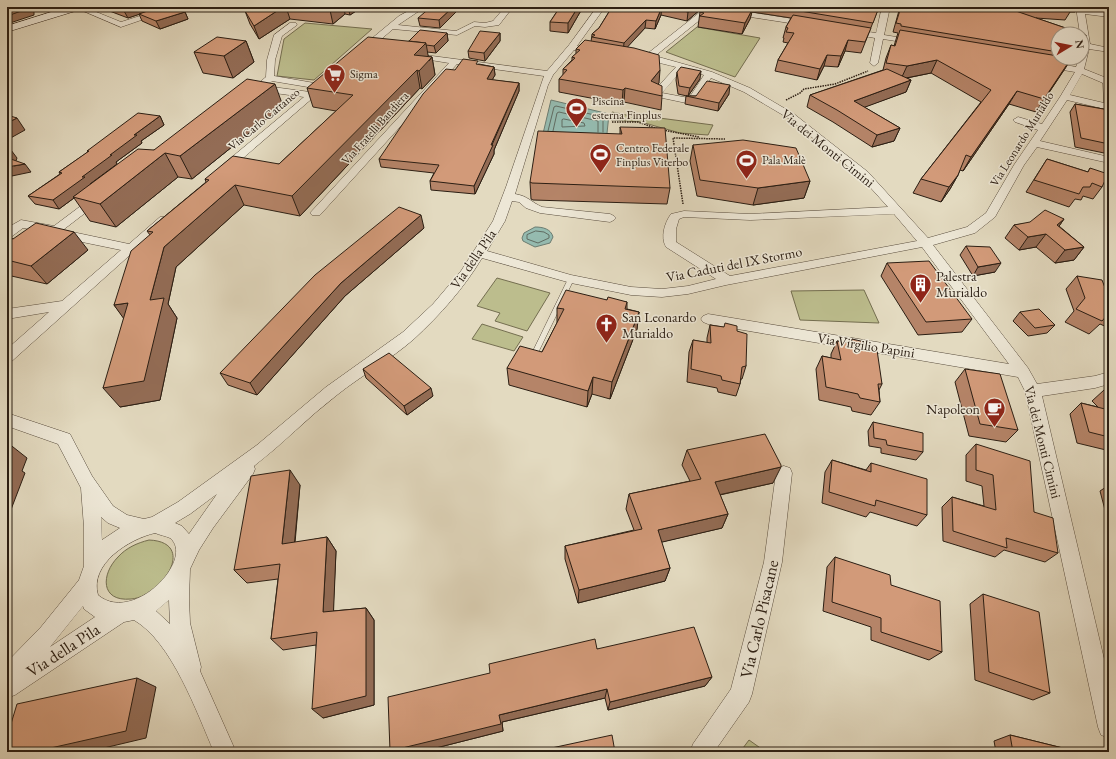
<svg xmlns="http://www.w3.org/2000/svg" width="1116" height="759" font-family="'EB Garamond',serif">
<rect width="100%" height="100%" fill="#e3dac0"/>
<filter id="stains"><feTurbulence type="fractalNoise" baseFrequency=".005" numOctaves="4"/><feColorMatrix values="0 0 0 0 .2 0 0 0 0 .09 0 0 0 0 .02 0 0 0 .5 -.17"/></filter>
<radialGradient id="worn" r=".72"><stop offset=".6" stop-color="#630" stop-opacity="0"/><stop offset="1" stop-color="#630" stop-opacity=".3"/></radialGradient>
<!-- green -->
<g fill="#bcbd8d" stroke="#746e50">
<path d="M305,23l67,6 -58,51 -37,-4 7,-37z"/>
<path d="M697,27l63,11 -25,39 -69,-25z"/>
<path d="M612,112l19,4h13l69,9 -5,10 -28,-2 -39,-11 -30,-2z"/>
<path d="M497,278l53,15 -23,38 -32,-10 5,-8 -23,-7z"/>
<path d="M864,290l15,33 -79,-3 -9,-29z"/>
<path d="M482,324l41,13 -9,14 -42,-12z"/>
<path d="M149,540c49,2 13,57 -18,59 -31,3 -30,-25 -13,-42 8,-9 19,-14 31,-17z"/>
<path d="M749,740l17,12h-26z"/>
</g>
<!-- water -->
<g fill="#95bbb0" stroke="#6b7c71">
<path d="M551,100l58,14 -3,29 -65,-1z"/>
<path d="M535,227c8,0 16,2 18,10l-3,6 -15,4 -12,-6 -1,-3 2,-5z"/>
</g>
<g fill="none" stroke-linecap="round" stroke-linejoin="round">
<!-- shore -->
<g stroke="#606c62" stroke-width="1">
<path d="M564,119l20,4 1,3 -23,1v-7z"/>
<path d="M548,131l6,-24 2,-1 47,11v15"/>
<path d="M553,131l4,-18 2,-1 39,9v11"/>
<path d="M536,231l8,1 5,3v3l-11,5 -11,-4v-4z"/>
</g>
<defs>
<path id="lane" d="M571,277l3,2 -38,78 -1,2h-4l-1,-2 38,-78z"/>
<g id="street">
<path d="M74,7h10l37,15 47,-15h11l-58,20z"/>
<path d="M416,7h9l-27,18 58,6 18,-9 11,1 8,-2 12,-14h8l-14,18 -14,2 -10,-1 -18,9 -64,-6 -28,24h-6l-1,-2 1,-2 40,-33z"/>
<path d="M597,7h8l-28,39 23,4 1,2 -4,2 -23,-4 -21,25 -5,10 -33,109c13,2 16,8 27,13l68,7 4,2 2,2 -2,2 -4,2 -70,-9 -14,-5 -7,-6 -7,-1 -7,20 -18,30 84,24 60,12 31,2 26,-3 28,-7 -50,-32c-6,-10 -1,-25 5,-33l13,-3 66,3 138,-7 -28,-31 -72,-58 -44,-26 -33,-14 -17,25 -3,1 -38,-8 -2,-2 2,-2 23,-25c-7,-2 -38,-9 -40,-10l4,-3h7l57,-45 -5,-2h18l95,15v4h-3l-98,-15 -56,45 57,16 38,16 44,26 74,58 60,66 39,-11 19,-14 28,-48 24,-35 -23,-8 -2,-2 5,-3 24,7 18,-27 15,-25 -30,-5 -4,-3 4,-3 31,6 3,-9h3v-24h-2l-4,-27h8v2l25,4v4l-24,-3 5,30 19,4v4l-20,-3 -5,20 25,10v31l-42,-10 -27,41 69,16v6l-72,-16 -13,18 -29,52 -20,16 -42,12 95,123 9,16 58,-8 14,-4v12l-14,4 -53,8 67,284v58l-8,-3 -3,-8 -73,-336 -7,-14 -310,-53 -5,-2 -2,-3 2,-3 5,-2 301,50 -87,-117 -196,38 -38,9 -26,3 -31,-2 -60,-12 -89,-25c-18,30 -42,57 -68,81 -24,21 -52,36 -77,56 -29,22 -54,49 -83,71l1,3 -2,5 -40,54 -14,22 -9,19 -1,30 1,24 11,44 -1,4 36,81h-22c-17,-39 -42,-110 -80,-132l-10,2 -109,73 -8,3v-36l34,-35 38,-47 5,-14v-39l-3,-39 -23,-44 -51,-18v-13l63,21 22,42 21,30 14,9 17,4 8,-2 26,-15 79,-57 69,-58 77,-55 30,-28 28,-33 32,-50 13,-34 38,-111 -87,-12 -137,151h-8l-2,-2 139,-150 -37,-6 -4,-2 1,-2 138,18 22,-26zM683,69l21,6 -15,23 -27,-5zM1082,74l21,9 1,20 -34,-8zM894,214l23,27 -187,35 -54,-34v-13l3,-10 5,-2 66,3zM217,494l-28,40 -7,-8 -7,-3 15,-9zM101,517l7,6 12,5 -18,12zM155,533c4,2 11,3 15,5 26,21 -37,87 -72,57 -9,-31 31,-56 57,-62zM169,600l1,23v1l-14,-13zM83,606l1,3 11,8 -45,30z"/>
<path d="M882,7h8l-6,28 31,5 4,2 -4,2 -32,-5 -5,24 -4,3 -4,-3 5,-25 -27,-5 -4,-2 4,-2 28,4z"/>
<path d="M290,23h6l1,2 -15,11 -7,24 -1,16 46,8 5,-3 4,3 -101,87h-8l-1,-2 1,-2 84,-70 -44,-6 -8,6h-6l-2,-2 22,-18 1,-17 7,-25zM272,81l42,7 -4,4 -45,-6z"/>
<path d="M98,195l4,1 2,2 -2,2 -39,30 66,14 31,-27h8l2,2 -158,142 -5,1v-13l42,-37 -42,7v-10l55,-8 59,-51 -68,-14 -4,-1 -2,-3 -24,-4 -12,9 -4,1v-10l14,-8 33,6 40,-30z"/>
<path d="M784,466l6,2 2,5 -10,89 -30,132 -3,8 -35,50h-24l3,-8 38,-55 33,-127 12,-89 2,-5z"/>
</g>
<path id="secondary" d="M67,7h16l-1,2 -75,23v-6z"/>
</defs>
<!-- lane casing -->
<use href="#lane" stroke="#594d3e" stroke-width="1"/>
<!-- street casing -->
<use href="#street" stroke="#594d3e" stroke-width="1"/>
<!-- secondary casing -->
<use href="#secondary" stroke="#2b1e13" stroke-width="1"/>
<!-- path -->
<g stroke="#2b1e13" stroke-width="1.5" stroke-dasharray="1.5 1" stroke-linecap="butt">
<path d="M786,100l14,-7 4,-4 31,-5 33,-13"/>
<path d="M612,122h26l20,7"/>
<path d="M663,130l36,7"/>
<path d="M683,204l-10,-66 52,1"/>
</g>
<!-- lane -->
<use href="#lane" fill="#ede7d6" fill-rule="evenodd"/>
<!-- street -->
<use href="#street" fill="#ede7d6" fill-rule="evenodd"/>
<!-- secondary -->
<use href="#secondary" fill="#ede7d6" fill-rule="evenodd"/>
</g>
<!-- wall -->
<g fill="#b58468" stroke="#2b1e13">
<path d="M99,7h74l12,5 3,7 -28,10 -18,-8 -3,-7 -11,4z"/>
<path d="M251,7h113l-5,4h-3l-6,4 -5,-1 -12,10 -43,-5 -31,20 -9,-15 -5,-13z"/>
<path d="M461,7l-21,21 -20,-2 -2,-8z"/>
<path d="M528,7h55l-15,26 -18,-2v-9l8,-12z"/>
<path d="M612,7h89v2l-14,12 -26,-6 -6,14 -10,-1 -18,19 32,36 -1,1 4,12 -1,14 -37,-8 -2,2 -63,-12v-13l4,-4v-6l9,-9v-3l4,-3v-5l15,-7 1,-8 7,-6z"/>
<path d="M707,7h172l-18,46 -16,-2 -7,16 -14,-1 -7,14 -42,-9 3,-11 10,-17 -5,-1 1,-4h-1l3,-11 5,-9 -39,-6 -2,7 -8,15 -44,-7 2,-15z"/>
<path d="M900,7h178l-3,5h-5l-5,8 -29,-2 50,17v2l-4,8v-11h-24v24h14l-36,54 -27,-8 -46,67 -3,-1 -2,5 -8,14 -9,13 -28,-9 8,-14 60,-77 -50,-29 -24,5 4,2 -5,12 -42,15 36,21 -6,13 -22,6 -39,-25 -26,-15 3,-12 73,-25 3,-12 5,-13 3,1 3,-10 1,-3 -5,-1z"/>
<path d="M1085,7h24v4h-1l-22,-3z"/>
<path d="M447,33l1,8 -12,12 -9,-1 1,4 4,1 3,18 -13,14 -2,-1 -120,128 -56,-11 -68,62 -8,37 9,14 -17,82 -40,7 4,-89 -10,-13 36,-70 -3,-4 59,-49 -1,-3 74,-15 57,-53 -23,-4 -6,-19 102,-47z"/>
<path d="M500,33v8l-15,20 -16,-3 -1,-7z"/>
<path d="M246,41l8,21 -21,16 -30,-5 -9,-21z"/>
<path d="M479,64l15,3 1,8 -3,5 27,3v8l-25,59v4l-19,40 -44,-4 -1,-9 4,-8 -53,-6 -2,-8 76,-89z"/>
<path d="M677,72l23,7 -12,17h8l33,-2 -11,17 -33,-7 1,-8h1l-9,-2 -2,-14z"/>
<path d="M1075,104l34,6v44l-34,-7 -5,-35z"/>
<path d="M283,106l-91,73 -14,-2 -62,50 -26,-6 -16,-23 -15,11 -24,-5 -7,-8 32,-22 -1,-2 29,-20 -1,-1 73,-35 4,9 -23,16 1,2 -26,19 1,2 -27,20v1l64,-35z"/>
<path d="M620,127l50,61 -3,16 -134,-4 -2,-1 -1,-17 90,-48z"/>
<path d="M693,145l117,36 -6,17 -51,7 -56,-9 -7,-35z"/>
<path d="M1047,159l41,13 2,-4 12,19 -9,12 -10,-3 -2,4 -6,-1 -6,8 -43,-15z"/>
<path d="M1064,219l-5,7 25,21 -10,13 -19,3 -19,-16 -17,3 -14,-12 9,-13z"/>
<path d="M424,228l-79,68 -88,99 -29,-10 -8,-12z"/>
<path d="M7,237l6,2 75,11 -41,34 -40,-9z"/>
<path d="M966,246l29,26 -22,4 -13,-21z"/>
<path d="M887,263l85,56 -10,13 -44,3 -37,-59z"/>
<path d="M1077,276l32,18v34l-9,-4 -11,10 -24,-12 9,-11 -8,-22z"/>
<path d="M607,300l20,2v7l12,3 -2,17 -27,70 -18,-5 -5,13 -78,-22 -2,-17 35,-16 15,-29v-15z"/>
<path d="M1020,312l35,13 -8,8 -19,3 -15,-15z"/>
<path d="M710,325l27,6 9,35 -4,13h-1l-1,5 -4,12 -18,-4 -1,-4 -30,-6 2,-30 4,-12 14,3v-5z"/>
<path d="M852,339l14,8 16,37 -3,6 1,12 -9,13 -19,-4 -1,-4 -32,-7 -3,-31 6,-13 9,2v-4l6,-13 14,2z"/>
<path d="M363,369l70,27 -26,19 -41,-37z"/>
<path d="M965,369l53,61 -12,12 -37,-6 -14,-54z"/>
<path d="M1104,390h5v72l-3,-12 -29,-7 -7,-29 11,-11 17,4 -6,-6z"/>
<path d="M873,422l50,30 -7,8 -35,-7v-5l-12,-2 -1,-15z"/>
<path d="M976,444l58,68 24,41 -13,9 -41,-12 -9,7 -52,-16 -1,-34 10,-10 32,9 -2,-20 -16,-5v-26z"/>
<path d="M687,450l86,33 -53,12 8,19 -6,14 -61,14 9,26 -5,13 -87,22 -13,-44v-13l69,-16 -8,-21 3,-15 61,-13 -8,-16z"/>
<path d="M832,460l34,10 5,-7 56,52 -10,11 -47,-14 -4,5 -44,-14 3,-31z"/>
<path d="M300,485l-5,58 32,-6 9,14 -3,60 33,-3 8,12v85l-51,13 -7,-73 -33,5 -12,-11 7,-60 -31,4 -13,-13z"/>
<path d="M1109,485v40l-9,-34z"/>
<path d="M835,557l56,28 51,67 -13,8 -58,-20v-13l-48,-16 4,-44z"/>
<path d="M983,594l67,99 -17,7 -58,-20 -5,-76z"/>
<path d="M597,649l115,28 -7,9 -97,24 -3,-12 -103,24 1,9 -83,21h-30v-1z"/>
<path d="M1010,735l69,17h-83l-2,-11z"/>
</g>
<!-- shaded-wall -->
<g fill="#936c55" stroke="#2b1e13">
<path d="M30,7h4v8l-27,9v-8z"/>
<path d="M138,7h24l-34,11 -4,-7z"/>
<path d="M283,7h3l4,12 -31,20 -5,-13z"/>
<path d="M334,7h10l1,7 -12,10 -3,-14z"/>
<path d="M348,7h7l1,4 -6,4z"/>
<path d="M358,7h6l-5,4z"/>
<path d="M453,7h8l-21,21 -1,-8z"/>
<path d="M578,7h5l-15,26v-10z"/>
<path d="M662,7l-1,8 -6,14 1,-8z"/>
<path d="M695,7h6v2l-14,12 1,-9z"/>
<path d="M753,8l-3,11 -8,15 3,-11z"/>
<path d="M185,12l3,7 -28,10 -4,-8z"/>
<path d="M646,20l-1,8 -22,24 1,-9z"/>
<path d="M447,33l1,8 -12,12 -2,-7z"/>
<path d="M500,33v8l-15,20 -1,-8z"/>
<path d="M848,40l-3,11 -7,16 3,-11z"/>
<path d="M246,41l8,21 -21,16 -9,-22z"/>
<path d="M426,43l3,18 3,-4 3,18 -13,14 -3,-18 -2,-1 3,18 -120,128 -8,-20 122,-141z"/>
<path d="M827,55l-3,11 -7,14 3,-11z"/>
<path d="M1071,58h1l-36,54 8,-13z"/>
<path d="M937,60l-6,13 -30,6 6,-13z"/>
<path d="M494,67l1,8 -7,12 -1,-8z"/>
<path d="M660,70l-1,13 -9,11 1,-13z"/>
<path d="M701,71l-1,8 -12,17 2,-8z"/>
<path d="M911,80l-5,12 -57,21 5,-12z"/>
<path d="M519,83v8l-25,59v4l-19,40 -1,-8z"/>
<path d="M275,84l8,22 -91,73 -12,-23z"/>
<path d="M730,85l-1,9 -11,17 1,-8z"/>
<path d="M625,88l-1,14 -2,2 1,-14z"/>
<path d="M1017,91l-8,13 -46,67 8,-14z"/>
<path d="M160,116l4,9 -23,16 1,2 -26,19 1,2 -27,20 1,2 -18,11 1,1 -15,11 -6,-9 81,-65z"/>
<path d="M17,118l8,12 -18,10v-17z"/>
<path d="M900,128l-6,13 -22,6 5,-12z"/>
<path d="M11,150l6,8 -3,8 11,-2 6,8 -24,5 1,-19z"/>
<path d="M165,153l13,24 -62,50 -16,-23z"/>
<path d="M958,175l-8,14 -9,13 8,-15z"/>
<path d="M810,181l-6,17 -51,7 5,-17z"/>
<path d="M235,185l9,20 -68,62 -8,37 9,14 -17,82 -40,7 -17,-19 47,-88 14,-53z"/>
<path d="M421,215l3,13 -79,68 -88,99 -7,-12 91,-100z"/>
<path d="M1064,219l-9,13 2,-7z"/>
<path d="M74,232l14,18 -41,34 -16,-18z"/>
<path d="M1046,234l-10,13 -17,3 9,-13z"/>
<path d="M1084,247l-10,13 -19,3 10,-13z"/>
<path d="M1001,263l-6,9 -22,4 5,-9z"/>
<path d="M128,303l1,23 -15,-21z"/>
<path d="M639,312l-2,17 -27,70 2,-17z"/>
<path d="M593,377l-1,17 -5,13 1,-16z"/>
<path d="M431,388l2,8 -26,19 -3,-9z"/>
<path d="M8,443l19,15 -5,13 3,2 -18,47v-75z"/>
<path d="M781,467l-8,16 -64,14 6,-15z"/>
<path d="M290,470l10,15 -7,73 -11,-14z"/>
<path d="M728,514l-6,14 -68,16 4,-14z"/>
<path d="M327,537l9,14 -3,73 -10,-12z"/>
<path d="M670,568l-5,13 -87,22 1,-13z"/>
<path d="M366,608l8,12v85l-51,13 -11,-9z"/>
<path d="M712,677l-7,9 -97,24 2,-8z"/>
<path d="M137,678l19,9 -10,51 -59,14h-54z"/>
<path d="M607,689l-2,9 -103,24 1,9 -83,21h-30v-1l109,-36z"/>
</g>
<!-- building -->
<g fill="#d29a79" stroke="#2b1e13">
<path d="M7,7h23v1l-23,8z"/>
<path d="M113,7h25l-14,4z"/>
<path d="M159,7h14l12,5 -29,9 -17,-7z"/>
<path d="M251,7h32l-29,19 -9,-15z"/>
<path d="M299,7h35l-4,3z"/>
<path d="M431,7h22l-14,13 -21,-2z"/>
<path d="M560,7h18l-10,16 -18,-1z"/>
<path d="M612,7h83l-7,5 -26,-5 -6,14 -10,-1 -22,23 -32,-6 3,-2 -3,-1 7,-6z"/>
<path d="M707,7h38l8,1 -8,15 -45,-7 4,-3 -4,-1z"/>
<path d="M776,7h103l-6,16z"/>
<path d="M901,7h109v2l76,26v2l-4,6v-9h-24v18l-157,-26v-2l-5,-1z"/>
<path d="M1017,7h50l3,4z"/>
<path d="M793,15l78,13 -6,14 -17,-2 -7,16 -14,-1 -7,14 -42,-9 16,-27 -8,-1 2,-4 -2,-1z"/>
<path d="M420,30l27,3 -13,13 -8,-1v-2l-17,-2z"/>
<path d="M900,30l158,26v2h11l-1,2h2l-26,39 -27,-8 -46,66 -5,-2 -8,20 -9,12 -28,-8 70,-89 -54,-30 -30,6 -21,-3 5,-18 4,1z"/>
<path d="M480,31l20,2 -16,20 -16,-2z"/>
<path d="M217,37l29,4 -22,15 -30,-4z"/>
<path d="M368,37l58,6 -12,12 18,2 -13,14 -2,-1 -125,126 -57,-11 -71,62 -14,53 14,-2 -20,83 -41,7 25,-85 -14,2 17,-54 22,-19 -6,-1 62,-51 -4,-1 28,-23 46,8 74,-69 -46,-7z"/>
<path d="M585,40l49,8 25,7 1,15 -9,11 11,5v10l-37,-8 -2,2 -64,-11 8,-9 -4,-1 12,-11 -3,-1 8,-7 -4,-1z"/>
<path d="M463,59l15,2 -2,3 18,3 -7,12 32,4 -28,62h2l-19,41 -44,-5 9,-16 -60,-6 44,-65 23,-25 9,1z"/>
<path d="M681,67l20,4 -11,17 -11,-2 -2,-14z"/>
<path d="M887,69l24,11 -57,21 46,27 -23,7 -40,-25 -27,-15z"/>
<path d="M247,79l28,5 -95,72 -15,-3 -65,51 -27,-7 65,-48 16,1z"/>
<path d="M707,81l23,4 -11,18 -33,-7h10z"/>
<path d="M1075,104l34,6v34l-28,-6z"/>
<path d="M138,113l22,3 -26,19h3l-27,20h2l-30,22h3l-32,23 -25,-4 34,-23 -3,-1 30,-21h-2z"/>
<path d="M7,115l10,3 -10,5z"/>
<path d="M620,127l45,1 5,60 -138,-5 -2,-1 8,-51 84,3z"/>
<path d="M743,140l53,8 14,33 -52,7 -58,-8 -7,-35z"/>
<path d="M7,150h4l-3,8 17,6 -18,3z"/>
<path d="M1047,159l41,13 2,-4 18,6 -6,13 -10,-4 -2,4h-7l-4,7 -45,-14z"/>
<path d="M399,207l22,8 -80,68 -91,100 -30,-10 95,-98z"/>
<path d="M1045,210l19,9 -7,6 27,22 -19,3 -19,-16 -18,3 -14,-12 16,-3z"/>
<path d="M36,223l38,9 -43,34 -24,-6v-23l6,2z"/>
<path d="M966,246l24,1 11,16 -23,4z"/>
<path d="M929,261l43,58 -46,3 -39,-59z"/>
<path d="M1077,276l25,4 5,13 2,1v19l-7,8 -26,-12 9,-11z"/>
<path d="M566,290l41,10 1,-3 19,5 -2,7 14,3 -27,70 -19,-5 -5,14 -81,-23 13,-22 22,6 22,-43 -7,-1z"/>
<path d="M1039,309l16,16 -20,3 -15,-16z"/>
<path d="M725,323l12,3v5l10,3 -1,32 -4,1 -2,17 -18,-4 -1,-4 -30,-7 2,-29 18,3 -1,-18 14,2z"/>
<path d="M852,339l13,3 1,5 11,3 5,34h-4l2,18 -20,-4 -2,-4 -32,-7 -4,-31 19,4 -4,-19 15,2z"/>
<path d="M389,353l42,35 -27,18 -41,-37z"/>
<path d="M965,369l35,5 18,56 -38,-6z"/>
<path d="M1104,390h5v6z"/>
<path d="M1081,403l28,7v27l-20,-5z"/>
<path d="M873,422l50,11v19l-36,-7 -1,-5 -12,-2z"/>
<path d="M765,434l16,31v2l-66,15 13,32 -70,16 12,38 -91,22 -14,-44 77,-17 -13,-35 72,-15 -14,-29z"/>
<path d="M976,444l54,17 4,51 19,6 5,35 -52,-15 1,10 -54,-17 -1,-34 44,13 -3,-35 -17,-5z"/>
<path d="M832,460l39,12v-9l56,16v36l-51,-15 -1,6 -46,-14z"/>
<path d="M290,470l-8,74 45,-7 -4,75 43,-4v88l-54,13 5,-77 -46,7 9,-75 -46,6 17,-94z"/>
<path d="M835,557l55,18 1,10 49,16 2,51 -61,-20v-14l-49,-16z"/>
<path d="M983,594l56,18 11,81 -61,-21z"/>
<path d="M694,627l18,50 -102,25 -3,-13 -108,26 2,9 -111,27 -2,-54 102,-24 -1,-9 106,-25 2,10z"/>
<path d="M137,678l-11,53 -93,21h-26v-15l10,-33z"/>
<path d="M612,735l3,17h-82z"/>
<path d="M1010,735l69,17h-66z"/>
</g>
<!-- icons -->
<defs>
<symbol id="supermarket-pin" viewBox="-11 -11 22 30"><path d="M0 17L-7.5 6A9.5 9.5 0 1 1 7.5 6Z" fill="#8f2418" stroke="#ede7d6"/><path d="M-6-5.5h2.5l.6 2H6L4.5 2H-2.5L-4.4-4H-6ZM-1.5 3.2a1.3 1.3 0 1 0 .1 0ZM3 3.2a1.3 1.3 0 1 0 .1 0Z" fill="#fff"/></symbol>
<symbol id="stadium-pin" viewBox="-11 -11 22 30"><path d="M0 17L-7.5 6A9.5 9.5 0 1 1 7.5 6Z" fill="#8f2418" stroke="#ede7d6"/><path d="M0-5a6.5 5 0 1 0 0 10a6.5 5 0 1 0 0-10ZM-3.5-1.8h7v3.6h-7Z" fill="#fff"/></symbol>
<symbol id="building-pin" viewBox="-11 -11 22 30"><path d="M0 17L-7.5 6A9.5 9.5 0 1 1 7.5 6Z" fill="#8f2418" stroke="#ede7d6"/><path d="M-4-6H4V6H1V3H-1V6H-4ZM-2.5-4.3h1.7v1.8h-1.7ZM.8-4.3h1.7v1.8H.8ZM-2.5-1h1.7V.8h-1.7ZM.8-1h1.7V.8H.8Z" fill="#fff"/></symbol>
<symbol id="church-pin" viewBox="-11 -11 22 30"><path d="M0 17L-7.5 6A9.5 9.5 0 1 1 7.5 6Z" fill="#8f2418" stroke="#ede7d6"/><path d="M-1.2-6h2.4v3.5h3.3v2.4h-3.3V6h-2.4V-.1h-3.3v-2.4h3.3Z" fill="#fff"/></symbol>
<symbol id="cafe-pin" viewBox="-11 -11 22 30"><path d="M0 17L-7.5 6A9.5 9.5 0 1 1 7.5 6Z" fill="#8f2418" stroke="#ede7d6"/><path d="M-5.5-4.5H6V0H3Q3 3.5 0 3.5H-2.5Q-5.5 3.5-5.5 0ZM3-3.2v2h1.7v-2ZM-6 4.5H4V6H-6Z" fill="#fff"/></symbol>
</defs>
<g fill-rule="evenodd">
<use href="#supermarket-pin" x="322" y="62" width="25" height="34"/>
<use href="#stadium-pin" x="564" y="96" width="25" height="34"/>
<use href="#stadium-pin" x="588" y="142" width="25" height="34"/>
<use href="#stadium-pin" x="734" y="148" width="25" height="34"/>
<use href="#building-pin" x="908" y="272" width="25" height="34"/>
<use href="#church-pin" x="594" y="312" width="25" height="34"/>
<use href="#cafe-pin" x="982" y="396" width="25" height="34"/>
</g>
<g text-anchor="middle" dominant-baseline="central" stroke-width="3" stroke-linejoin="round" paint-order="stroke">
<!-- far-poi labels -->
<g font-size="12" fill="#2b1e13" stroke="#ede7d6" text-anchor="start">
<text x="350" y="74">Sigma</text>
<text x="592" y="101">Piscina<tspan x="592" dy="14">esterna Finplus</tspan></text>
<text x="616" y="148">Centro Federale<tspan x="616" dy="14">Finplus Viterbo</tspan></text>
<text x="762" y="160">Pala Malè</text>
</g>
<!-- far-street labels -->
<g font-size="12" fill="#2b1e13" stroke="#ede7d6">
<text transform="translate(264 119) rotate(-40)">Via Carlo Cattaneo</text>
<text transform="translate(375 128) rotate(-48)">Via Fratelli Bandiera</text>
<text transform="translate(1022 139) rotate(-58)">Via Leonardo Murialdo</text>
</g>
<!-- street labels -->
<g font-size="14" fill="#2b1e13" stroke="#ede7d6">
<text transform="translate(828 148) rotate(39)">Via dei Monti Cimini</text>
<text transform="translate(473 259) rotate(-55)">Via della Pila</text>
<text transform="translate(734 264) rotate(-11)">Via Caduti del IX Stormo</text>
<text transform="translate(866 345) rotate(9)">Via Virgilio Papini</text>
<text transform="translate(1043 442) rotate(76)">Via dei Monti Cimini</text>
</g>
<!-- poi labels -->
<g font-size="14" fill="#2b1e13" stroke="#ede7d6" text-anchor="start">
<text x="936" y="276">Palestra<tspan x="936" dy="16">Murialdo</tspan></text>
<text x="622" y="317">San Leonardo<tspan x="622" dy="16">Murialdo</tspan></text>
<text x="980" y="409" text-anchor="end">Napoleon</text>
</g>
<!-- near-street labels -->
<g font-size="17" fill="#2b1e13" stroke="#ede7d6">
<text transform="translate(759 619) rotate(-77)">Via Carlo Pisacane</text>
<text transform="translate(63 650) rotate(-33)">Via della Pila</text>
</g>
</g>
<!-- margin -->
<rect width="1116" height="759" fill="none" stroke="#e3dac0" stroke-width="24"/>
<rect x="8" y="8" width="1100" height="743" fill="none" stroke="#2b1e13" stroke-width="2"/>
<rect x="12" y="12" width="1092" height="735" fill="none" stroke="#2b1e13"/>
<!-- north arrow -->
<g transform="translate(1070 46) rotate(80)"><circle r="19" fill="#ede7d6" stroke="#9f9788"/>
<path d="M0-3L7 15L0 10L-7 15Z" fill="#8f2418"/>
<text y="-6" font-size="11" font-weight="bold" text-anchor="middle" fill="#2b1e13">N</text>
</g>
<rect width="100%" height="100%" filter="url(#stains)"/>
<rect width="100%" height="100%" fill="url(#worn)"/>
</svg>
